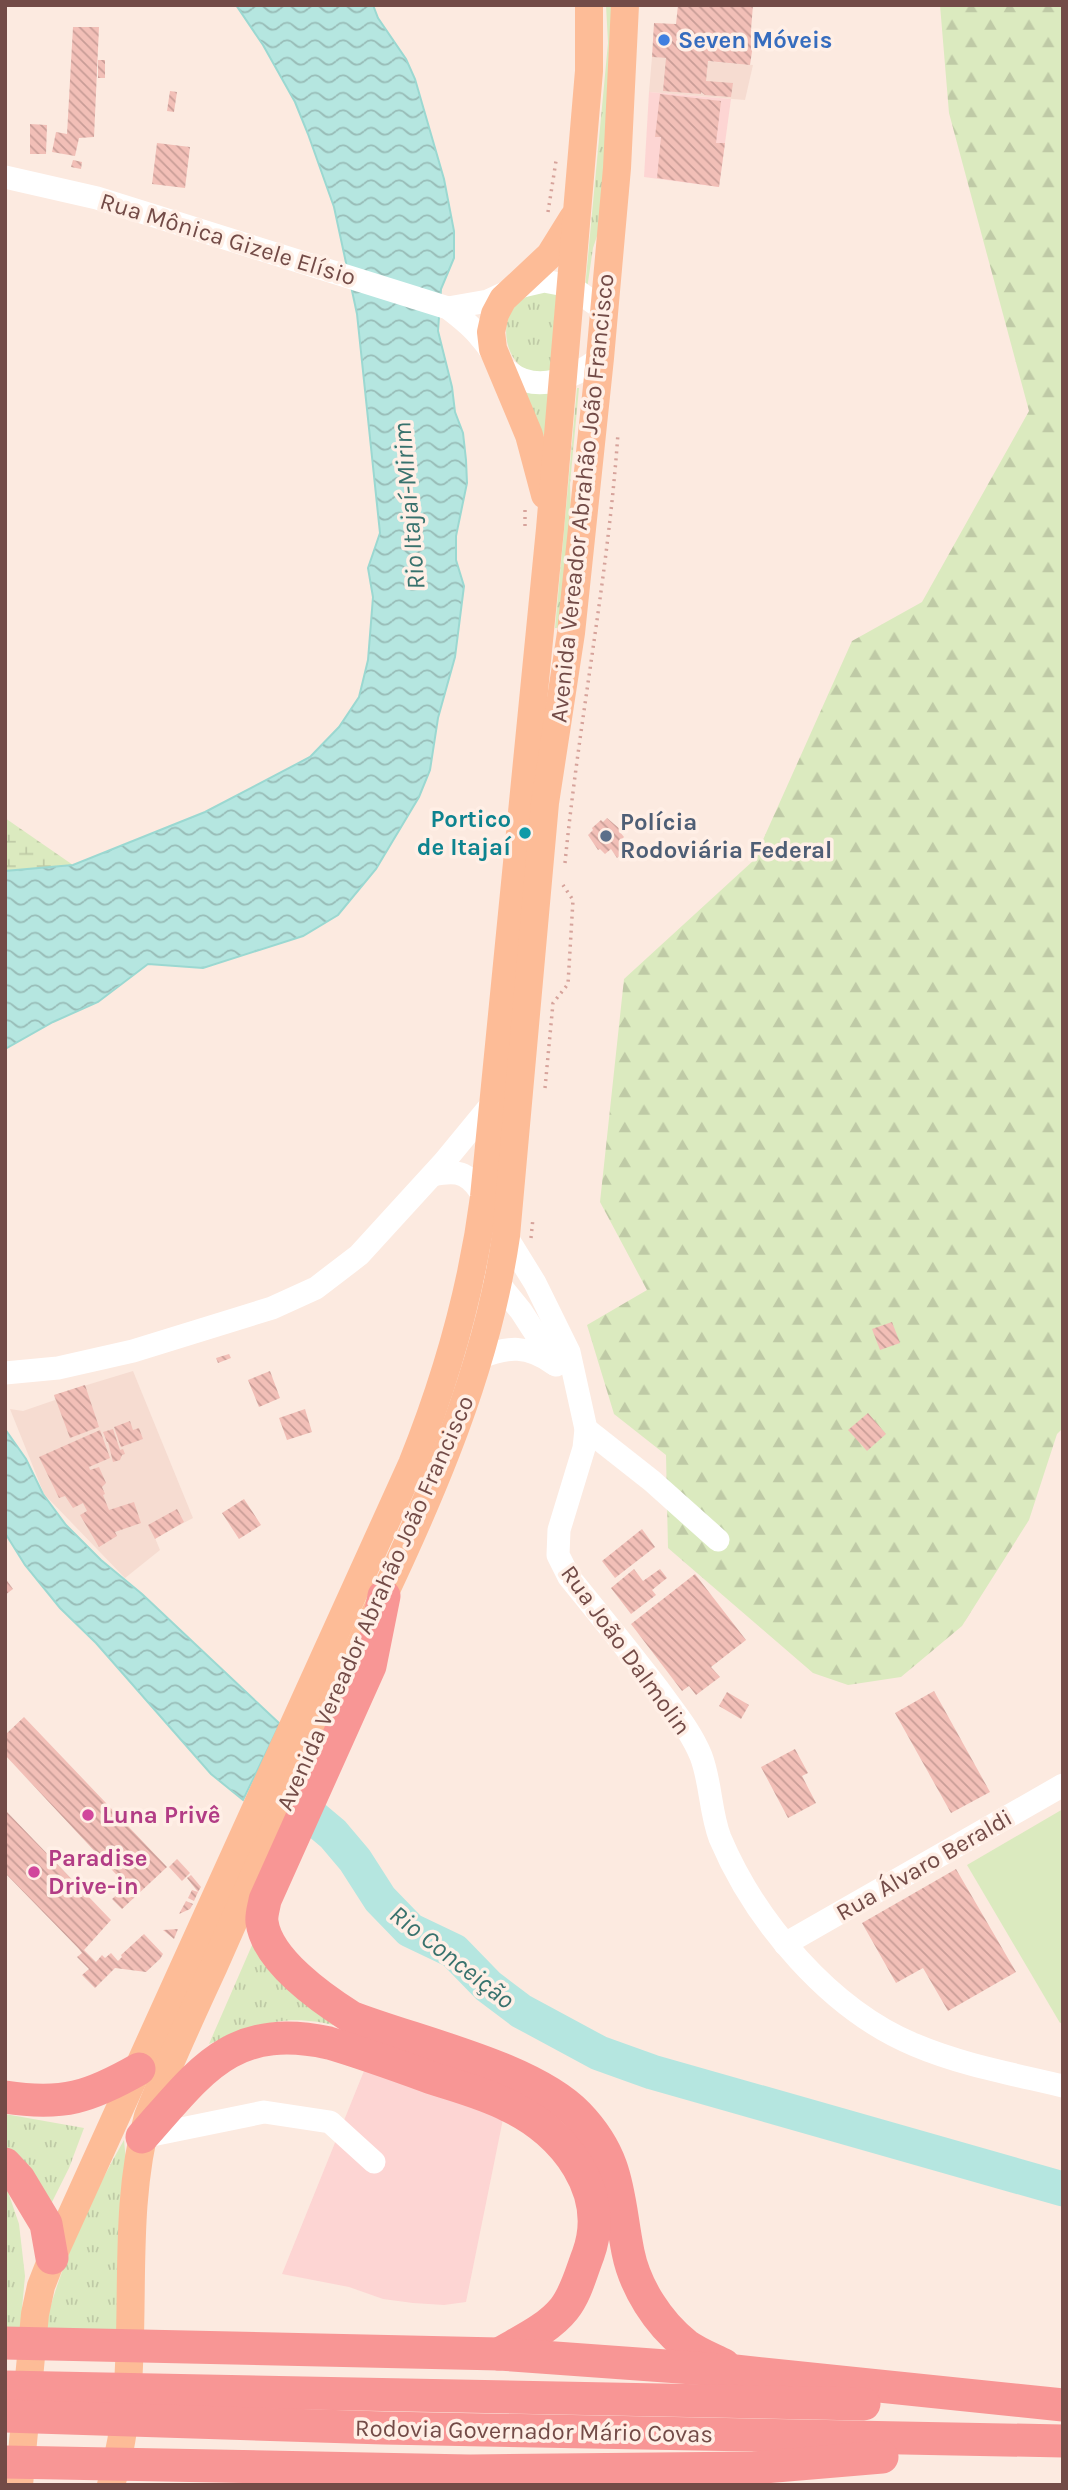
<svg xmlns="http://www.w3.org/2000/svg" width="1068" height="2490" font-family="Karla,sans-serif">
<defs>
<pattern id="grass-tufts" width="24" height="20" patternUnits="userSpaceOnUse" patternTransform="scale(1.75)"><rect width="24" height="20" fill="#dbeabf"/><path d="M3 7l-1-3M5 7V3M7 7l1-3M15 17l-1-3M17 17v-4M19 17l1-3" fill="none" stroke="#bfcaa6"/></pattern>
<pattern id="forest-firs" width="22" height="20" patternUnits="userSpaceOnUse" patternTransform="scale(1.75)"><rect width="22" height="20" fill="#dbeabf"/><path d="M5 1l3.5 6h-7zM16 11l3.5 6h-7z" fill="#bfcaa6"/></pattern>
<pattern id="wetland-marsh" width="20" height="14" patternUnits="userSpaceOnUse" patternTransform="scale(1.75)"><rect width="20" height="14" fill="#dbeabf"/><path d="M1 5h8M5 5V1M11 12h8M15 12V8" fill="none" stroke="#bfcaa6"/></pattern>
<pattern id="water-waves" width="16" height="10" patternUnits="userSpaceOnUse" patternTransform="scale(1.75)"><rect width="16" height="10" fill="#b5e6e0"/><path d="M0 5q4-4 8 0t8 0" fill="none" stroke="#98bcb7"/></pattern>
<pattern id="building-back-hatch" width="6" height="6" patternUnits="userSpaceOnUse" patternTransform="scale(1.75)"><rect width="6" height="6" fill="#f2bfb7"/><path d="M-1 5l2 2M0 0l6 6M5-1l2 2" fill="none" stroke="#c89d97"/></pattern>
</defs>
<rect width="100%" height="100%" fill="#fceae0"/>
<!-- residential -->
<g fill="#f6dcd1">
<path d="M652,57l101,8 -8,35 -96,-8z"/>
<path d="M133,1371l60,147 -38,20 5,12 -35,28 -81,-84 -34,-85 13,2 32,-11 -1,-5z"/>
</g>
<!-- commercial -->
<g fill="#fdd5d3">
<path d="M649,92l82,7 -12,88 -75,-10z"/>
<path d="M368,2061l135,58 -37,183 -22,3 -31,-2 -30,-4 -34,-12 -67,-13z"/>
</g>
<!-- grass -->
<g fill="url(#grass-tufts)">
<path d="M606,5h11l-14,213 -10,30 -6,41 -2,-1 23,-245z"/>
<path d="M537,292h21l-7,83c-9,-2 -20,-3 -28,-7 -16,-11 -22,-39 -12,-56 6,-11 16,-16 26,-20z"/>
<path d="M520,387l33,6 -6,50z"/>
<path d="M577,388h2l-9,96 2,64 -7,80h-10z"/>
<path d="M256,1936l85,91c-55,-15 -82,-3 -132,17z"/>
<path d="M5,2114l79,14 -15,40 -19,38 -45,-58z"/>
<path d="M124,2140l2,21 -3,170 -79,-1c17,-67 46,-130 80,-190z"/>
<path d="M5,2183l14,41 6,52 -5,54 -15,-1z"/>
</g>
<!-- forest -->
<path fill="url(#forest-firs)" d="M940,5h123v1423l-6,6 -28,86 -67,106 -61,51 -53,8 -35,-12 -145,-125 -2,-93 -52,-41 -27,-89 60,-35 -47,-88 24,-223 130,-119 98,-219 70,-39 107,-191 -80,-298z"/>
<!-- wetland -->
<path fill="url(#wetland-marsh)" d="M5,818l68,47 -68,6z"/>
<!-- park -->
<path fill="#dbeabf" d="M1063,1809v213l-3,1 -93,-158z"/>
<!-- water -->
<g fill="url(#water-waves)" stroke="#9bd8d1" stroke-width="2">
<path d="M236,5h137l5,13 28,41 9,20 29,100 10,52v27l-13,31 -3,42 14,56 3,25 8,21 3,27 1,23 -11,53v24l8,26 -9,71 -17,61 -8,52 -11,27 -43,72 -38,46 -35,21 -100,32 -55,-4 -50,38 -45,20 -48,27v-178l68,-6 132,-53 105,-55 29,-30 20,-30 9,-37 5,-63 -5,-29 12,-35 -23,-219 -23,-107 -26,-73 -13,-32 -32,-57z"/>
<path d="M5,1429l21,30 17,35 23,31 35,35 41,34 138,130 -37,76 -32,-26 -115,-131 -36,-35 -35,-43 -20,-32z"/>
</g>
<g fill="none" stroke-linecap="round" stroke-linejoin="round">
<!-- river -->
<path stroke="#b5e6e0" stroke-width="35" d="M283,1792l50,42 22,26 25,39 30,31 44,21 34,35 33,25 78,42 53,19 411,117"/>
</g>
<!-- building -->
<g fill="url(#building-back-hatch)">
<path d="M678,5h75l-2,25 4,1 -5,34 -42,-4 -2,20 27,2 -2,14 -26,-2 -4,-3v2l-38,-3 3,-33 -14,-1 2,-34 22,1z"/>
<path d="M73,27h26l-5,110 -15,1 -4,18 -23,-4 4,-20 11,2z"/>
<rect x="98" y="60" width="7" height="18"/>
<path d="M170,91l7,1 -3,20 -7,-1z"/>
<path d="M660,94l61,7 -5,42h9l-6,44 -62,-9 4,-41h-6z"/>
<path d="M30,124l17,1 -1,29h-16z"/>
<path d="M157,143l33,4 -5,41 -33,-4z"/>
<path d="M73,160l9,2 -1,7 -10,-2z"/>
<path d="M607,818l14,12 -1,2 4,5 -5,5 7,9 -9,7 -6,-9 -6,5 -5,-5 -2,1 -10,-15 5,-5 -1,-2 9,-8 2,2z"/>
<path d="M892,1322l8,21 -20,7 -8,-21z"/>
<path d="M229,1354l2,4 -13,5 -2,-5z"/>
<path d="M270,1371l10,27 -21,9 -11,-27z"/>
<path d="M85,1385l14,42 -29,11 -16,-43z"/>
<path d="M305,1409l7,23 -25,8 -8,-22z"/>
<path d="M868,1413l18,21 -19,17 -19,-21z"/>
<path d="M130,1421l3,9 6,-2 4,11 -22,8 -7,-20z"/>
<path d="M113,1429l7,21 3,-1 2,5 -3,1 -2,5 -7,2 -5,-20h-1l-4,-10z"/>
<path d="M100,1430l10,28 -21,9 1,3 9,-3 7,16 -4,4 3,7 -2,1 6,15 25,-8 7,21 -26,9 2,4 -18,11 -19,-32 7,-4 -4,-8 -10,5 -8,-12 -6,2 -20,-41z"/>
<path d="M244,1499l17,26 -22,14 -17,-26z"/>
<path d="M177,1509l7,13 -29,17 -7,-14z"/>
<path d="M642,1529l13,18 -40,31 -13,-17z"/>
<path d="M634,1569l9,12 17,-12 7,9 -15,12 4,5 -25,19 -20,-26z"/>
<path d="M695,1574l51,66 -35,27 9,10 -24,18 -7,-9 -7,5 -51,-67z"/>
<path d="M5,1578l8,11 -8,6z"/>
<path d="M934,1691l56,101 -39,21 -56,-100z"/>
<path d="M727,1692l22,13 -8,14 -22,-13z"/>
<path d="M24,1717l143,150 -45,42 -10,-10 15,-13 -122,-131v-20z"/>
<path d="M795,1749l13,24 -6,3 14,27 -28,15 -27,-51z"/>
<path d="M7,1812l104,108 -27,30 12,12 6,-7 3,3 6,-5 7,8 4,-4 -1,-2 23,-21 19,20 -3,5 -14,13 -31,-4 -20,20 -13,-13 7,-6 -12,-12 5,-4 -3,-4 -74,-76z"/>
<path d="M177,1859l13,14 -8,8 -13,-14z"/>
<path d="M956,1869l60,103 -68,39 -25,-43 -27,15 -34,-60z"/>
<path d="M191,1875l10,12 -3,5 -11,-14z"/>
<path d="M192,1890l6,2 -4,9 -6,-3z"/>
<path d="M186,1901l7,3 -3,5 -11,5z"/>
<path d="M178,1929l-4,10 -11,-9z"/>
</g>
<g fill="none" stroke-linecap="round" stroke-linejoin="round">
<!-- path -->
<g stroke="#d6a39b" stroke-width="3.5" stroke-dasharray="2 5" stroke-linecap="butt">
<path d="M548,212l8,-51"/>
<path d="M525,526v-17"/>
<path d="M565,863c14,-144 43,-285 53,-430"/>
<path d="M545,1088l8,-85 15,-19 5,-84 -10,-15"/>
<path d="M531,1238l2,-20"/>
</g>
<!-- minor -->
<g stroke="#fff" stroke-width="23">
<path d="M5,177l92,21 351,110c12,9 24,18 33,30 10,11 16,25 28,34 29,23 66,5 91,-14"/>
<path d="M448,308l40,-7 30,-14 26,-6 26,5 34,24"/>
<path d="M433,1175c27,-6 37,-1 51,22"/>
<path d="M506,1236l29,47 34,69 17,77 -2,19 -25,82 -1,25 11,22c30,37 60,74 89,112 15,21 33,42 43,67 10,26 9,56 19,82 35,83 110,172 195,207 47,20 98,29 148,41"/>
<path d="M491,1274l30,37 35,54"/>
<path d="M479,1358c29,-12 49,-13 75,6"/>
<path d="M5,1373l53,-5 75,-17 139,-43 44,-20 43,-33 85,-93 51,-62"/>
<path d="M586,1429l66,52 66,59"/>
<path d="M785,1944l278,-159"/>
<path d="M142,2137l122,-25 66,10 44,40"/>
</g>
<!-- major -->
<g stroke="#fdbc97" stroke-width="28">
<path d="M545,495l-16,-60 -36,-86 -2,-17 4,-18 8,-15 47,-44 23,-37"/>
<path d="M19,2485l16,-171 6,-28 11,-28 360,-794c35,-87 60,-174 72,-267l66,-668 39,-458v-66"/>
<path d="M111,2485c36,-121 4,-250 37,-369 20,-51 43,-100 66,-150 42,-96 85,-191 129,-285 68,-143 140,-287 163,-445l39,-433 26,-170 29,-275 17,-190 8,-163"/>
</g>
<!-- highway -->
<g stroke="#f89695" stroke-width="33">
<path d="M384,1596l-14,70 -105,234c-1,7 -4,15 -3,22 5,38 59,76 89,95 64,25 181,50 227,98 43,45 39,82 50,137 7,35 30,71 58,93 11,8 26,14 38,20"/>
<path d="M5,2097c58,9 85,0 134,-28"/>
<path d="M142,2137c59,-66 89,-115 187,-94 34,10 67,22 100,34 27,9 55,16 80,29 56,26 102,87 79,149 -7,18 -12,39 -24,54 -16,20 -43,32 -65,45"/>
<path d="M5,2164l14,15 27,45 6,34"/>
<path d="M5,2343l494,11 236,17 328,34"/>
<path d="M5,2387l859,17"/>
<path d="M5,2416l379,12 679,13"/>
<path d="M5,2462l465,9 284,-3 128,-11"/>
</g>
</g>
<!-- markers -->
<circle fill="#3f7fe0" stroke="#ffefe6" stroke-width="2.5" cx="664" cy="40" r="7"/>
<circle fill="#0f9aa8" stroke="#ffefe6" stroke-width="2.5" cx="525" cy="833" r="7"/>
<circle fill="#5c6f8a" stroke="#ffefe6" stroke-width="2.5" cx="606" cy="836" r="7"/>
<g fill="#d1479c" stroke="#ffefe6" stroke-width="2.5">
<circle cx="88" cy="1815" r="7"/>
<circle cx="34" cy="1872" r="7"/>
</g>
<g text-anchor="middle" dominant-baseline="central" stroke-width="7" stroke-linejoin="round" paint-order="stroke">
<!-- shop labels -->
<g font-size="24" font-weight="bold" fill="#366cbe" stroke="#ffefe6" text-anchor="start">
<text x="678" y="40">Seven Móveis</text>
</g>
<!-- street labels -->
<g font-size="24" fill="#734b47" stroke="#ffefe6">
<text transform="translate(228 239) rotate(17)">Rua Mônica Gizele Elísio</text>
<text transform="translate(582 498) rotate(-84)">Avenida Vereador Abrahão João Francisco</text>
<text transform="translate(375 1603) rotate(-66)">Avenida Vereador Abrahão João Francisco</text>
<text transform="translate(626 1650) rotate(54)">Rua João Dalmolin</text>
<text transform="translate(924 1865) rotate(-30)">Rua Álvaro Beraldi</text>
<text transform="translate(534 2431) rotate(1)">Rodovia Governador Mário Covas</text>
</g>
<!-- culture labels -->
<g font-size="24" font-weight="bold" fill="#0d838f" stroke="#ffefe6" text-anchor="end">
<text x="511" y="819">Portico<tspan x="511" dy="28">de Itajaí</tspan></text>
</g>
<!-- service labels -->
<g font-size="24" font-weight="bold" fill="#4e5e75" stroke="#ffefe6" text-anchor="start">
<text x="620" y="822">Polícia<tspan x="620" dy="28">Rodoviária Federal</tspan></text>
</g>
<!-- hotel labels -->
<g font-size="24" font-weight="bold" fill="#b23c85" stroke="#ffefe6" text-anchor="start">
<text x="102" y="1815">Luna Privê</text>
<text x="48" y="1858">Paradise<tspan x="48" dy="28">Drive-in</tspan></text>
</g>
<!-- water labels -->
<g font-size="26" font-style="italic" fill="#38726d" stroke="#ffefe6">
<text transform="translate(409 506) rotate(-95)">Rio Itajaí-Mirim</text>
<text transform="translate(452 1957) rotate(38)">Rio Conceição</text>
</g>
</g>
<!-- border -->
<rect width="1068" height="2490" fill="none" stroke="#734b47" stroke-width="14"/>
</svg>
